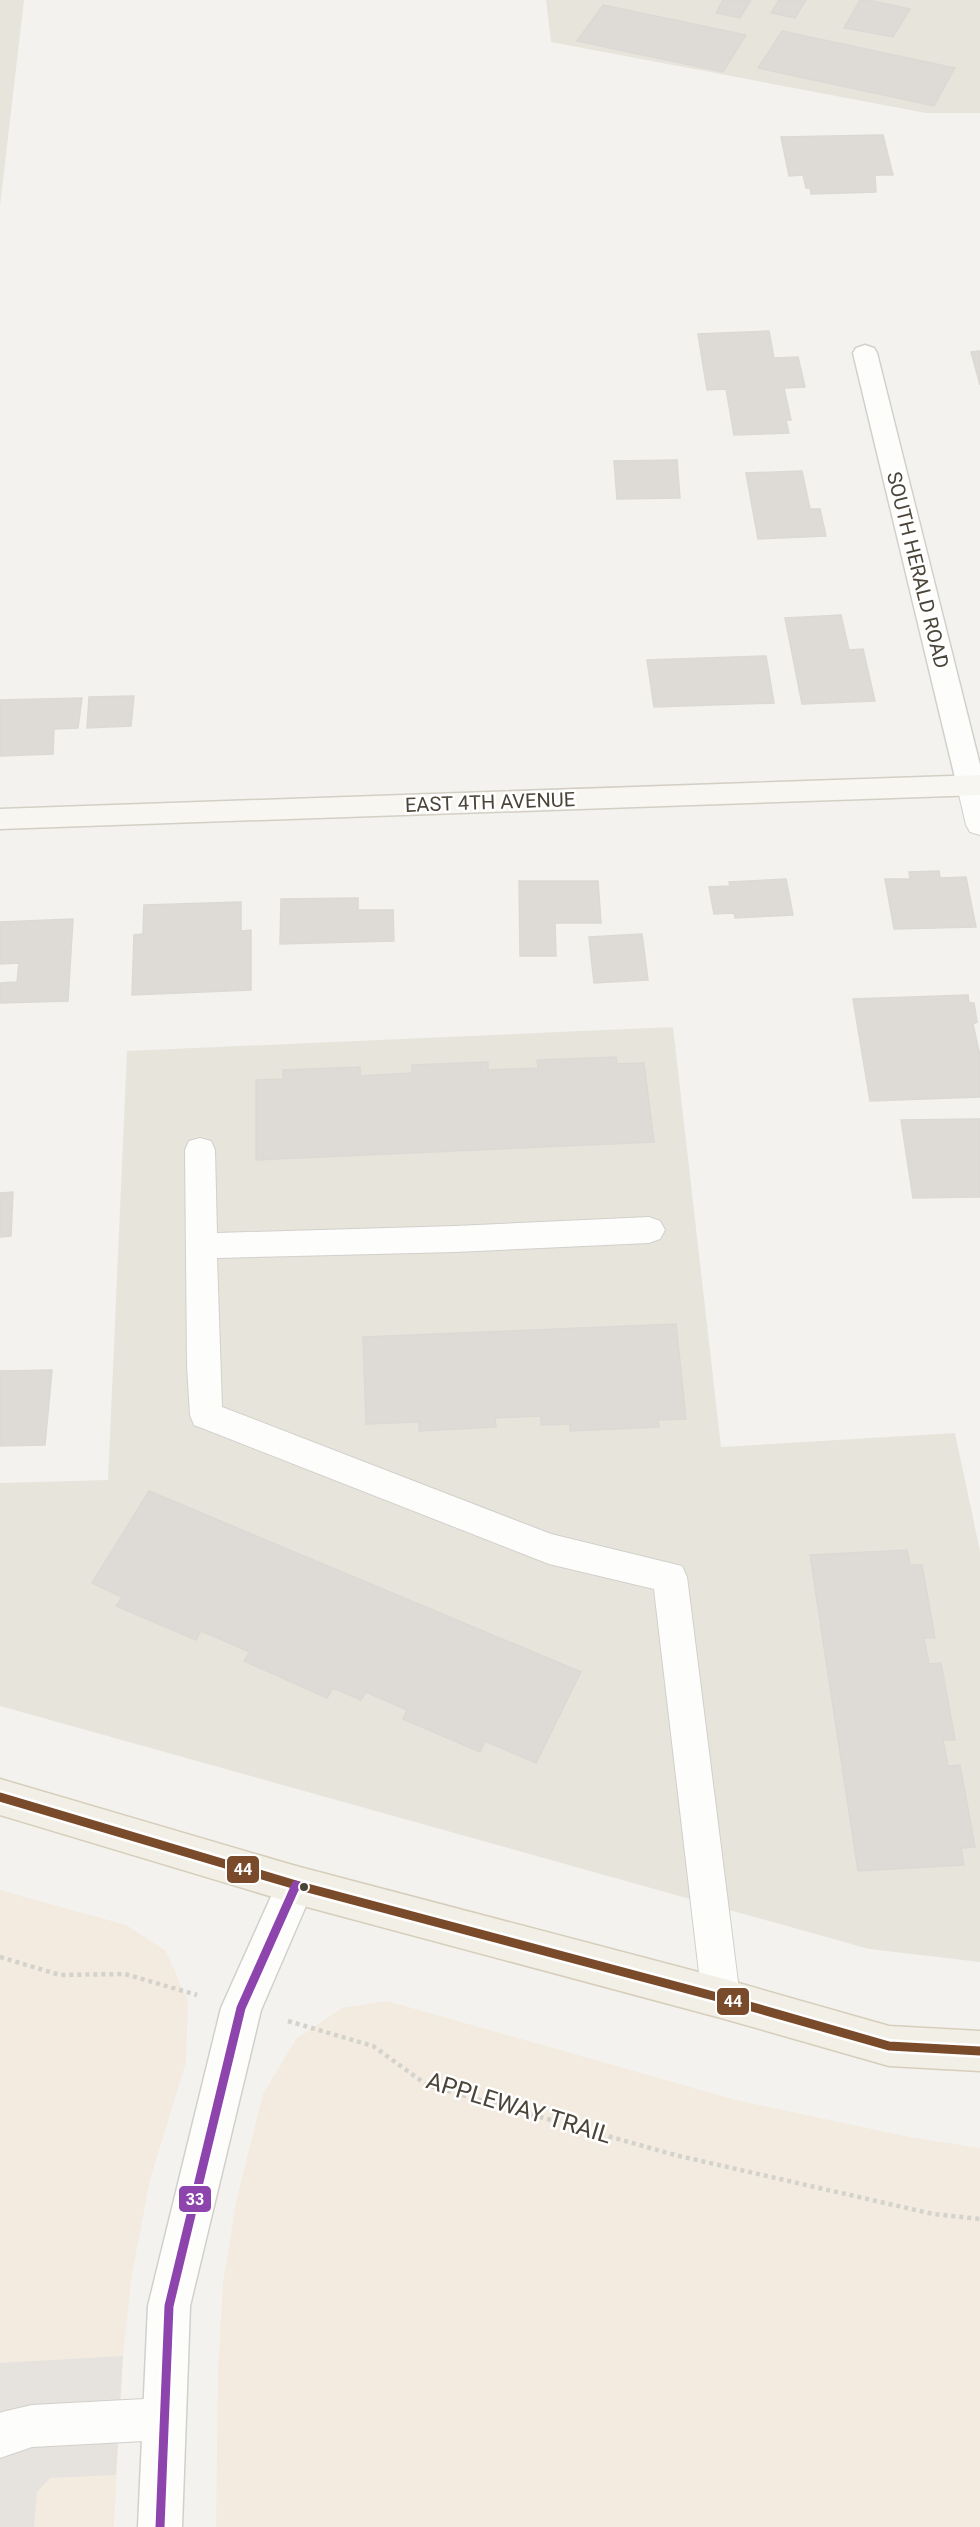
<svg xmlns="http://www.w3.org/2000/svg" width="980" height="2527" font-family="Roboto,sans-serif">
<rect width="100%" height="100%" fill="#f4f2ee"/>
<!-- residential -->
<g fill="#e7e4dc">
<path d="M0,0h24l-24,206z"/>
<path d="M546,0h434v113h-54l-375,-71z"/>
<path d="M673,1027l48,420 234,-14 25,118v411l-111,-13 -869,-243v-223l108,-3 19,-429z"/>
</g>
<!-- commercial -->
<g fill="#f3ebdf">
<path d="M0,1890l126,35 40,26 22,51 -2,60 -36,118 -18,94 -9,82 -9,171h-114z"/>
<path d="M387,2001l349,99 173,37 71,11v379h-764l2,-157 5,-87 13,-81 27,-108 33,-55 46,-31z"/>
</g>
<!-- parking -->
<path fill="#e6e3df" d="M123,2356l-7,119 -66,3 -13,14 -3,35h-34v-164z"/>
<!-- building -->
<g fill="#dedbd6" stroke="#dcd9d4" stroke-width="1.5">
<path d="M723,0h28l-11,18 -24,-5z"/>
<path d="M779,0h27l-11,18 -24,-5z"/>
<path d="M860,0h8l42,9 -17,28 -49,-9z"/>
<path d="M603,5l143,30 -23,37 -146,-31z"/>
<path d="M782,31l173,37 -21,38 -176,-38z"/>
<path d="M883,135l10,40h-18l1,17 -65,2 -1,-6h-4l-3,-13 -14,1 -8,-39z"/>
<path d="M769,331l5,27 24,-1 7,30 -21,1 7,32h-5l3,13 -55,2 -8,-46 -19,1 -9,-56z"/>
<path d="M980,351v34l-9,-33z"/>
<path d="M677,460l3,38 -63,1 -3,-38z"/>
<path d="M802,471l8,38h10l6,27 -68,3 -12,-66z"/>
<path d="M841,615l8,35 14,-1 12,52 -73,3 -17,-86z"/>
<path d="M766,656l8,47 -120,4 -7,-47z"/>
<path d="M134,696l-3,30 -44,2 2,-31z"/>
<path d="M82,698l-4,30 -24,1 -1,25 -53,2v-56z"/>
<path d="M939,871l1,7 26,-1 10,50 -82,2 -9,-50h25l-1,-7z"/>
<path d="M786,879l7,36 -58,3 -1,-5 -20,1 -5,-27 21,-1 -1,-4z"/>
<path d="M519,881h79l3,42h-46l1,33h-36z"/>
<path d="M358,898v12h35l1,31 -114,3 1,-45z"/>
<path d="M241,902v29l10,-1v60l-119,5 2,-60 9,-1 1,-29z"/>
<path d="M73,919l-5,82 -68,2v-20l17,-1 2,-19 -19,1v-42z"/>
<path d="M642,934l6,46 -54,3 -5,-46z"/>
<path d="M968,995l1,8h5l3,19 -4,2 7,32v41l-110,4 -17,-102z"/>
<path d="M616,1057l1,7 27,-1 10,79 -398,18v-80l27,-1v-9l77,-3v9l52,-3v-8l76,-3v8l50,-2 -1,-8z"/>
<path d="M980,1119v78l-67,1 -12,-78z"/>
<path d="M13,1192l-2,44 -11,1v-44z"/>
<path d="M676,1324l10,95 -28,1 1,7 -89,4v-7l-29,1v-9l-46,2 1,9 -77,4v-9l-53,2 -3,-87z"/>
<path d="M52,1370l-7,75 -45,1v-75z"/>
<path d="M149,1491l432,181 -45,91 -51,-22 -5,11 -77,-33 4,-9 -41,-18 -5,8 -28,-12 -6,10 -83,-37 6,-9 -49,-21 -5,9 -80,-34 6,-9 -30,-14z"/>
<path d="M907,1550l3,15h12l13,73h-11l5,26 12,-1 14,77h-12l5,26 12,-1 15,82 -14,1 3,17 -106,6 -48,-316z"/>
</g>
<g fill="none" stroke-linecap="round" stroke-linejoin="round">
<defs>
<g id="lane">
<path d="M971,776l9,3v56l-10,-3 -4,-7 -9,-39 4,-7z"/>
<path d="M200,1138l11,3 4,9 2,83 238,-7 194,-9 11,4 5,9 -5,9 -11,4 -194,9 -238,6 5,149 329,127 131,32 5,11 53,421 -6,13 -13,6 -13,-6 -6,-13 -48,-409 -105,-25 -355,-139 -4,-10 -3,-49 -2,-216 4,-9z"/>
<path d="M163,2398l15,6 6,15 -6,15 -15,6 -131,7 -32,11v-45l2,-1 30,-7z"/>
</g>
<g id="street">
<path d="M865,345l9,3 3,5 103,412v29l-9,2 -10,-3 -4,-7 -104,-433 3,-5z"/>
<path d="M296,1866l14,6 5,13 -54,125 -71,296 -8,221h-44l10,-221 73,-298 61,-136z"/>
</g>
<path id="secondary" d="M980,775v20l-980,34v-20z"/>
<path id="primary" d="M0,1779l296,87 425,112 168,48 91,5v40l-91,-5 -168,-48 -425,-114 -296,-89z"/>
</defs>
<!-- lane casing -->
<use href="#lane" stroke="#d2d0cb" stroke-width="2"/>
<!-- street casing -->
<use href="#street" stroke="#d2d0cb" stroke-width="3"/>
<!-- secondary casing -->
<use href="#secondary" stroke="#d3cfc5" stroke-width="3"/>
<!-- primary casing -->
<use href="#primary" stroke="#d6cebb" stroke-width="3"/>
<!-- path -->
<g stroke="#d3d2cc" stroke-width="4.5" stroke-dasharray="4 4" stroke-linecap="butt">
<path d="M0,1957l60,18 65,-1 72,21"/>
<path d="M288,2021l85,25 54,39 248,70 258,59 47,5"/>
</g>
<!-- lane -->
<use href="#lane" fill="#fdfdfc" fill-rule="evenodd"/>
<!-- street -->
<use href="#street" fill="#fdfdfc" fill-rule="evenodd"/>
<!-- secondary -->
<use href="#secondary" fill="#f7f6f1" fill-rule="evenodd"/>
<!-- primary -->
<use href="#primary" fill="#f2efe6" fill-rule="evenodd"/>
<defs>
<path id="bus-1" d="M0,1797l296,88 425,113 168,48 91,5"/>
<path id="bus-2" d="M160,2527l9,-221 72,-298 55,-123"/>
</defs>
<!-- bus-1 casing -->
<use href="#bus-1" stroke="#fff" stroke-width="14"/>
<!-- bus-2 casing -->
<use href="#bus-2" stroke="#fff" stroke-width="14"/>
<!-- bus-1 -->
<use href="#bus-1" stroke="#7a4b2a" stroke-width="9"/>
<!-- bus-2 -->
<use href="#bus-2" stroke="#8e44ad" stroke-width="9"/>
</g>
<!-- markers -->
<circle fill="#4b4439" stroke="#fff" stroke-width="2" cx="304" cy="1887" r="5"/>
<g text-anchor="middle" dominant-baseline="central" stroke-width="5" stroke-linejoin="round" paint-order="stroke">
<!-- street labels -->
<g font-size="20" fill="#4b4439" stroke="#fff">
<text transform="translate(918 570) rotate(76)">SOUTH HERALD ROAD</text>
<text transform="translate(490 802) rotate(-2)">EAST 4TH AVENUE</text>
</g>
<!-- near-street labels -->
<g font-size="24" fill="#4b4439" stroke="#fff">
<text transform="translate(519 2108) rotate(17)">APPLEWAY TRAIL</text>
</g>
</g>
<g stroke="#fff" stroke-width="2">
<rect x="226" y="1855" width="34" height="29" rx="6" fill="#7a4b2a"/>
<rect x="716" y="1987" width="34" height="29" rx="6" fill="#7a4b2a"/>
<rect x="178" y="2185" width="34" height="28" rx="6" fill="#8e44ad"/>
</g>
<g font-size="16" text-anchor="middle" font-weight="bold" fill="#fff">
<text x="243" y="1875">44</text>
<text x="733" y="2007">44</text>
<text x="195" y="2205">33</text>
</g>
</svg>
